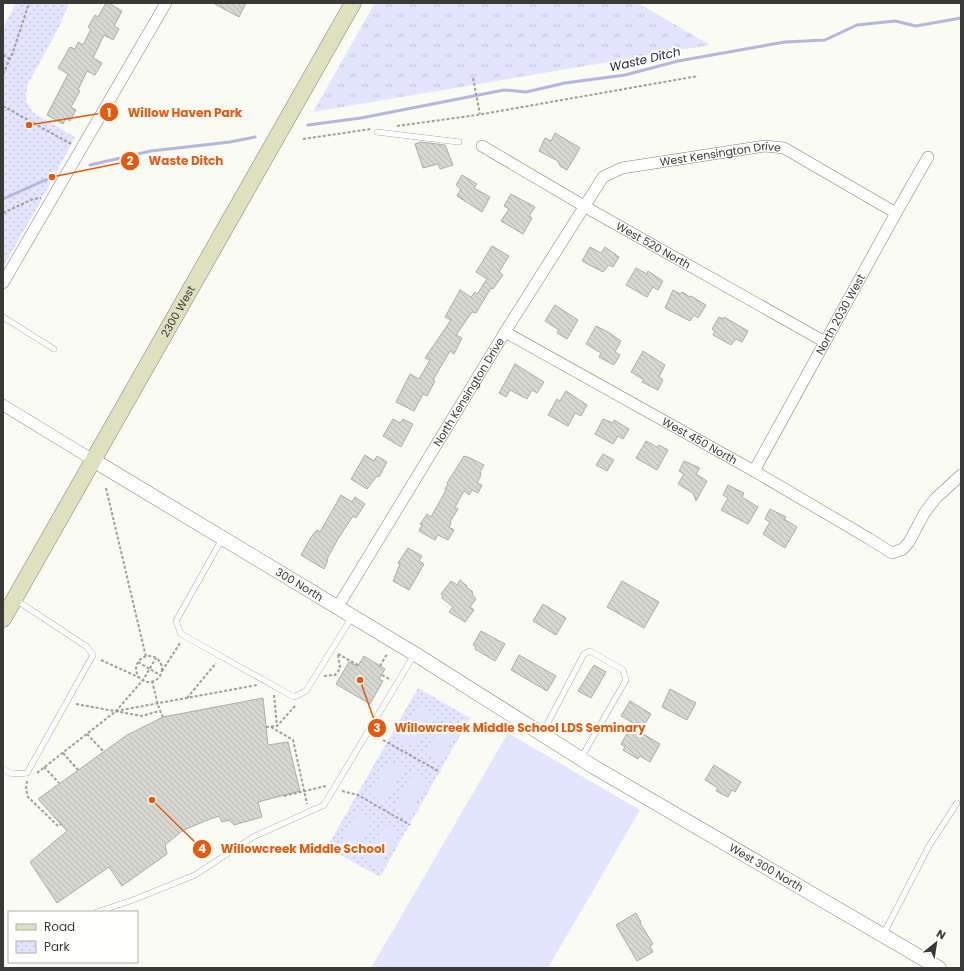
<svg xmlns="http://www.w3.org/2000/svg" width="964" height="971" font-family="Poppins,sans-serif">
<defs>
<pattern id="grass-tufts" width="24" height="20" patternUnits="userSpaceOnUse"><rect width="24" height="20" fill="#e3e4fd"/><path d="M3 7l-1-3M5 7V3M7 7l1-3M15 17l-1-3M17 17v-4M19 17l1-3" fill="none" stroke="#c4c4d9"/></pattern>
<pattern id="park-dots" width="8" height="8" patternUnits="userSpaceOnUse"><rect width="8" height="8" fill="#e3e4fd"/><path d="M2 2h.1M6 6h.1" fill="none" stroke="#c4c4d9" stroke-width="1.8" stroke-linecap="round"/></pattern>
<pattern id="building-back-hatch" width="6" height="6" patternUnits="userSpaceOnUse"><rect width="6" height="6" fill="#d6d7d0"/><path d="M-1 5l2 2M0 0l6 6M5-1l2 2" fill="none" stroke="#b8b9b3"/></pattern>
</defs>
<rect width="100%" height="100%" fill="#fafcf4"/>
<!-- grass -->
<path fill="url(#grass-tufts)" d="M375,3h263l72,42 -397,67z"/>
<!-- park -->
<g fill="url(#park-dots)">
<path d="M16,3h53l-8,20 -34,63 -1,15 8,12 41,24 -32,60 -40,70v-239z"/>
<path d="M418,688l52,30 -90,159 -53,-30z"/>
</g>
<!-- garden -->
<g fill="#e3e4fd">
<path d="M419,705l15,9 -19,33 -15,-8z"/>
<path d="M444,720l15,8 -19,34 -15,-8z"/>
<path d="M508,733l132,77 -92,158h-177z"/>
<path d="M389,760l15,9 -19,34 -15,-9z"/>
<path d="M413,773l15,9 -19,34 -15,-9z"/>
<path d="M358,811l15,9 -19,33 -15,-8z"/>
<path d="M384,825l15,8 -19,34 -15,-9z"/>
</g>
<g fill="none" stroke-linecap="round" stroke-linejoin="round">
<!-- stream -->
<g stroke="#b5b6de" stroke-width="3">
<path d="M308,125l53,-7 143,-28 22,2 39,-9 60,-8 53,-14 107,-19 40,-2 32,-15 38,-4 21,5 45,-8"/>
<path d="M90,165l61,-14 79,-9 25,-5"/>
<path d="M3,199l49,-22"/>
</g>
</g>
<!-- building -->
<g fill="url(#building-back-hatch)" stroke="#acada6">
<path d="M106,3h3l13,8 -8,15 5,3 -6,11 -9,-5 -11,23 9,5 -7,12 -8,-4 -9,19 2,1 -9,16 5,3 -6,11 -4,-3 -3,6 -16,-9 21,-41 -10,-6 12,-21 5,2 3,-7 5,3 8,-16 -3,-2 7,-12 3,2z"/>
<path d="M213,3h33l-7,14z"/>
<path d="M555,133l25,15 -13,22 -7,-4 -2,-5 -19,-10 6,-13 6,3z"/>
<path d="M421,142l24,3 8,20 -13,4 -2,-5 -15,4 -8,-24z"/>
<path d="M462,175l15,9 -3,4 16,9 -8,15 -25,-16 4,-7 -5,-4z"/>
<path d="M511,194l24,13 -6,9 3,2 -9,16 -22,-13 8,-12 -5,-3z"/>
<path d="M492,246l17,10 -10,16 4,3 -10,14 -2,-1 -15,25 -4,-1 -16,23 6,3 -8,16 -4,-3 -17,29 2,1 -8,15 -4,-2 -9,17 -18,-9 14,-28 9,5 11,-19 -5,-2 26,-38 -6,-3 15,-27 11,7 4,-5 2,2 10,-15 -11,-7z"/>
<path d="M590,247l11,6 4,-6 14,10 -6,10 -4,-2 -6,7 -21,-11z"/>
<path d="M636,268l11,6 1,-3 15,10 -5,9 -5,-3 -6,10 -21,-12z"/>
<path d="M673,290l7,4 2,-2 8,5 1,-1 15,9 -8,13 -4,-3 -4,6 -25,-13z"/>
<path d="M555,305l23,15 -11,19 -10,-6 2,-3 -14,-9z"/>
<path d="M719,317l4,2 1,-2 24,14 -6,11 -6,-3 -5,6 -18,-10 2,-4 -3,-2z"/>
<path d="M596,326l12,6 13,9 -6,11 5,3 -6,10 -15,-8 2,-4 -15,-9z"/>
<path d="M643,351l22,14 -6,12 4,3 -5,10 -16,-8 2,-2 -13,-8z"/>
<path d="M515,364l29,18 -7,11 -5,-3 -5,9 -17,-9 -4,7 -7,-4z"/>
<path d="M566,391l21,14 -6,11 -6,-3 -7,13 -20,-11 9,-16 3,2z"/>
<path d="M393,419l7,4 3,-4 10,5 -12,23 -18,-11z"/>
<path d="M603,419l10,4 1,-3 15,9 -6,10 -5,-3 -5,8 -18,-10z"/>
<path d="M646,441l11,6 2,-2 9,5 -11,20 -21,-12z"/>
<path d="M603,454l11,6 -7,11 -11,-6z"/>
<path d="M365,455l9,6 3,-5 10,6 -8,15 -2,-1 -10,13 -16,-10z"/>
<path d="M464,456l3,1h1l16,8 -4,7 1,1 -1,4 -3,6 5,2 -4,8 -6,-3 -3,5 -5,-4 -9,16 3,2 -8,13 1,1 -2,4 5,3 -6,10 -10,-5 -3,5 -16,-9 3,-6 -2,-1 7,-10 4,3 15,-27 -1,-1 3,-5 -1,-1z"/>
<path d="M684,461l16,7 -4,6 11,7 -11,20 -3,-8 -15,-9 6,-10 -5,-3z"/>
<path d="M728,485l16,8 -2,4 16,10 -10,17 -27,-14 7,-12 -5,-3z"/>
<path d="M341,495l11,7 3,-5 10,7 -9,14 -3,-2 -15,23 -11,20 1,1 -4,9 -23,-14 10,-18 6,-7 3,2z"/>
<path d="M770,509l16,8 -2,2 13,8 -12,21 -22,-14 7,-12 -5,-3z"/>
<path d="M408,548l14,8 -3,5 5,3 -15,26 -16,-9 7,-17 -2,-1z"/>
<path d="M460,580l7,6 -1,1 7,5 -1,2 4,5 -6,8 4,3 -9,12 -16,-10 4,-5 -11,-9 1,-2 -2,-2 10,-13 6,4z"/>
<path d="M622,581l37,21 -15,26 -37,-21z"/>
<path d="M543,604l23,14 -10,17 -23,-14z"/>
<path d="M481,631l24,13 -10,17 -20,-12 1,-2 -3,-2z"/>
<path d="M519,655l37,21 -9,15 -36,-21z"/>
<path d="M364,656l21,13 -6,10 4,2 -13,23 -34,-20 13,-22 9,4z"/>
<path d="M594,665l12,7 -15,26 -13,-7z"/>
<path d="M670,689l26,14 -9,17 -25,-13z"/>
<path d="M263,698l5,47 20,-3 12,49 -42,11 4,15 -28,8 -5,-5 -7,2 -3,-6 -14,5 -23,10 -17,14 2,9 -45,32 -13,-19 -52,36 -27,-41 37,-31 -29,-32 89,-64 36,-18z"/>
<path d="M630,701l21,13 -11,18 20,12 -10,18 -10,-6 -2,3 -15,-9 2,-3 -4,-3 12,-21 -12,-7z"/>
<path d="M714,765l27,17 -6,10 -3,-2 -4,7 -12,-6 2,-3 -13,-8z"/>
<path d="M636,913l5,9 -1,1 13,21 -3,2 3,6 -16,9 -21,-36z"/>
</g>
<g fill="none" stroke-linecap="round" stroke-linejoin="round">
<defs>
<g id="service">
<path d="M377,132l82,10"/>
<path d="M3,317l51,32"/>
<path d="M222,539l-46,82 5,13 113,63 12,-6 46,-74"/>
<path d="M542,734l42,-80 6,-3 33,19 3,10 -45,78"/>
<path d="M3,769l9,5 15,-1 66,-118 -6,-8 -71,-47"/>
<path d="M97,912l36,-12 62,-25 58,-38 71,-32 90,-150"/>
<path d="M883,935l46,-89 28,-43"/>
</g>
<g id="minor">
<path id="s1" d="M482,146l114,67 229,129"/>
<path d="M3,283l163,-280"/>
<path id="s2" d="M505,332l249,139 114,67 24,15 11,-4 6,-7 16,-30 11,-14 25,-23"/>
<path d="M3,405l90,55"/>
<path id="s3" d="M754,471l142,-258 32,-56"/>
<path id="s4" d="M337,608l168,-276 98,-155 19,-9 143,-22 19,2 112,65"/>
</g>
<g id="tertiary">
<path id="s5" d="M93,460l322,194 179,113 345,201"/>
</g>
<g id="secondary">
<path id="s6" d="M3,619l350,-616"/>
</g>
</defs>
<!-- service casing -->
<use href="#service" stroke="#80817a" stroke-width="6"/>
<!-- minor casing -->
<use href="#minor" stroke="#80817a" stroke-width="12"/>
<!-- tertiary casing -->
<use href="#tertiary" stroke="#80817a" stroke-width="15"/>
<!-- secondary casing -->
<use href="#secondary" stroke="#80817a" stroke-width="17"/>
<!-- path -->
<g stroke="#9e9f99" stroke-width="2" stroke-dasharray="3 2" stroke-linecap="butt">
<path d="M3,55l7,4"/>
<path d="M3,74l10,-22 16,-49"/>
<path d="M473,78l7,36"/>
<path d="M3,106l68,38"/>
<path d="M397,126l80,-11 221,-39"/>
<path d="M303,139l68,-10"/>
<path d="M3,213l30,-14 8,-1"/>
<path d="M106,488l40,169"/>
<path d="M338,654l20,11"/>
<circle cx="149" cy="669" r="13"/>
<path d="M101,660l37,17"/>
<path d="M138,662l22,13"/>
<path d="M380,666l7,-12"/>
<path d="M162,671l18,-28"/>
<path d="M382,675l9,5"/>
<path d="M324,676l11,-1 5,-6 -2,-15"/>
<path d="M152,681c3,11 6,28 11,36"/>
<path d="M274,695l3,31"/>
<path d="M187,698l29,-35"/>
<path d="M76,704l66,12 17,-5"/>
<path d="M116,711l141,-26"/>
<path d="M266,727l11,-1 19,-21"/>
<path d="M271,727l22,13 14,64"/>
<path d="M87,734l17,18"/>
<path d="M383,740l57,32"/>
<path d="M63,753l15,17"/>
<path d="M44,767l15,16"/>
<path d="M37,773l79,-62 27,-31 13,-22"/>
<path d="M27,781l-1,8 2,8 30,29 3,-2"/>
<path d="M342,791l16,4 52,30"/>
<path d="M284,796l42,-10"/>
</g>
<!-- service -->
<use href="#service" stroke="#fff" stroke-width="5.5"/>
<!-- minor -->
<use href="#minor" stroke="#fff" stroke-width="11"/>
<!-- tertiary -->
<use href="#tertiary" stroke="#fff" stroke-width="14"/>
<!-- secondary -->
<use href="#secondary" stroke="#dee1bd" stroke-width="16"/>
</g>
<g text-anchor="middle" dominant-baseline="central" stroke-width="4" stroke-linejoin="round" paint-order="stroke">
<!-- street labels -->
<g font-size="11" fill="#393936" stroke="#fffffe">
<text stroke="none"><textPath href="#s4" startOffset="627">West Kensington Drive</textPath></text>
<text stroke="none"><textPath href="#s1" startOffset="198">West 520 North</textPath></text>
<text stroke="none"><textPath href="#s6" startOffset="354">2300 West</textPath></text>
<text stroke="none"><textPath href="#s3" startOffset="179">North 2030 West</textPath></text>
<text stroke="none"><textPath href="#s4" startOffset="253">North Kensington Drive</textPath></text>
<text stroke="none"><textPath href="#s2" startOffset="223">West 450 North</textPath></text>
<text stroke="none"><textPath href="#s5" startOffset="241">300 North</textPath></text>
<text stroke="none"><textPath href="#s5" startOffset="787">West 300 North</textPath></text>
</g>
<!-- water labels -->
<g font-size="12" font-style="italic" fill="#282455" stroke="#fffffe">
<text transform="translate(645 59) rotate(-13)">Waste Ditch</text>
</g>
</g>
<!-- callouts -->
<path fill="none" stroke="#e8590c" stroke-width="1.5" d="M29 125L109 112M52 177L130 161M360 680L377 728M152 800L202 849"/>
<g fill="#e8590c" stroke="#fffffe" stroke-width="1.5">
<circle cx="29" cy="125" r="4"/>
<circle cx="52" cy="177" r="4"/>
<circle cx="360" cy="680" r="4"/>
<circle cx="152" cy="800" r="4"/>
<circle cx="109" cy="112" r="10"/>
<circle cx="130" cy="161" r="10"/>
<circle cx="377" cy="728" r="10"/>
<circle cx="202" cy="849" r="10"/>
</g>
<g font-size="12" text-anchor="middle" font-weight="bold" fill="#fff">
<text x="109" y="117">1</text>
<text x="130" y="165">2</text>
<text x="377" y="732">3</text>
<text x="202" y="853">4</text>
</g>
<g font-size="12" text-anchor="middle" font-weight="bold" fill="#e8590c" stroke="#fffffe" stroke-width="4" stroke-linejoin="round" paint-order="stroke">
<text x="185" y="117">Willow Haven Park</text>
<text x="186" y="165">Waste Ditch</text>
<text x="520" y="732">Willowcreek Middle School LDS Seminary</text>
<text x="303" y="853">Willowcreek Middle School</text>
</g>
<!-- border -->
<rect width="964" height="971" fill="none" stroke="#393936" stroke-width="8"/>
<!-- legend -->
<rect x="8" y="911" width="130" height="52" fill="#fffffe" stroke="#b0b0ae"/>
<rect x="16" y="924" width="20" height="6" fill="#dee1bd" stroke="#b0b0ae"/>
<text x="44" y="931" font-size="12" fill="#393936">Road</text>
<rect x="16" y="941" width="20" height="12" fill="url(#park-dots)" stroke="#b0b0ae"/>
<text x="44" y="951" font-size="12" fill="#393936">Park</text>
<!-- north arrow -->
<g transform="translate(936 943) rotate(30)" stroke="#fffffe" stroke-width="3" paint-order="stroke">
<path d="M0-3L7 15L0 10L-7 15Z" fill="#393936"/>
<text y="-6" font-size="11" font-weight="bold" text-anchor="middle" fill="#393936">N</text>
</g>
</svg>
